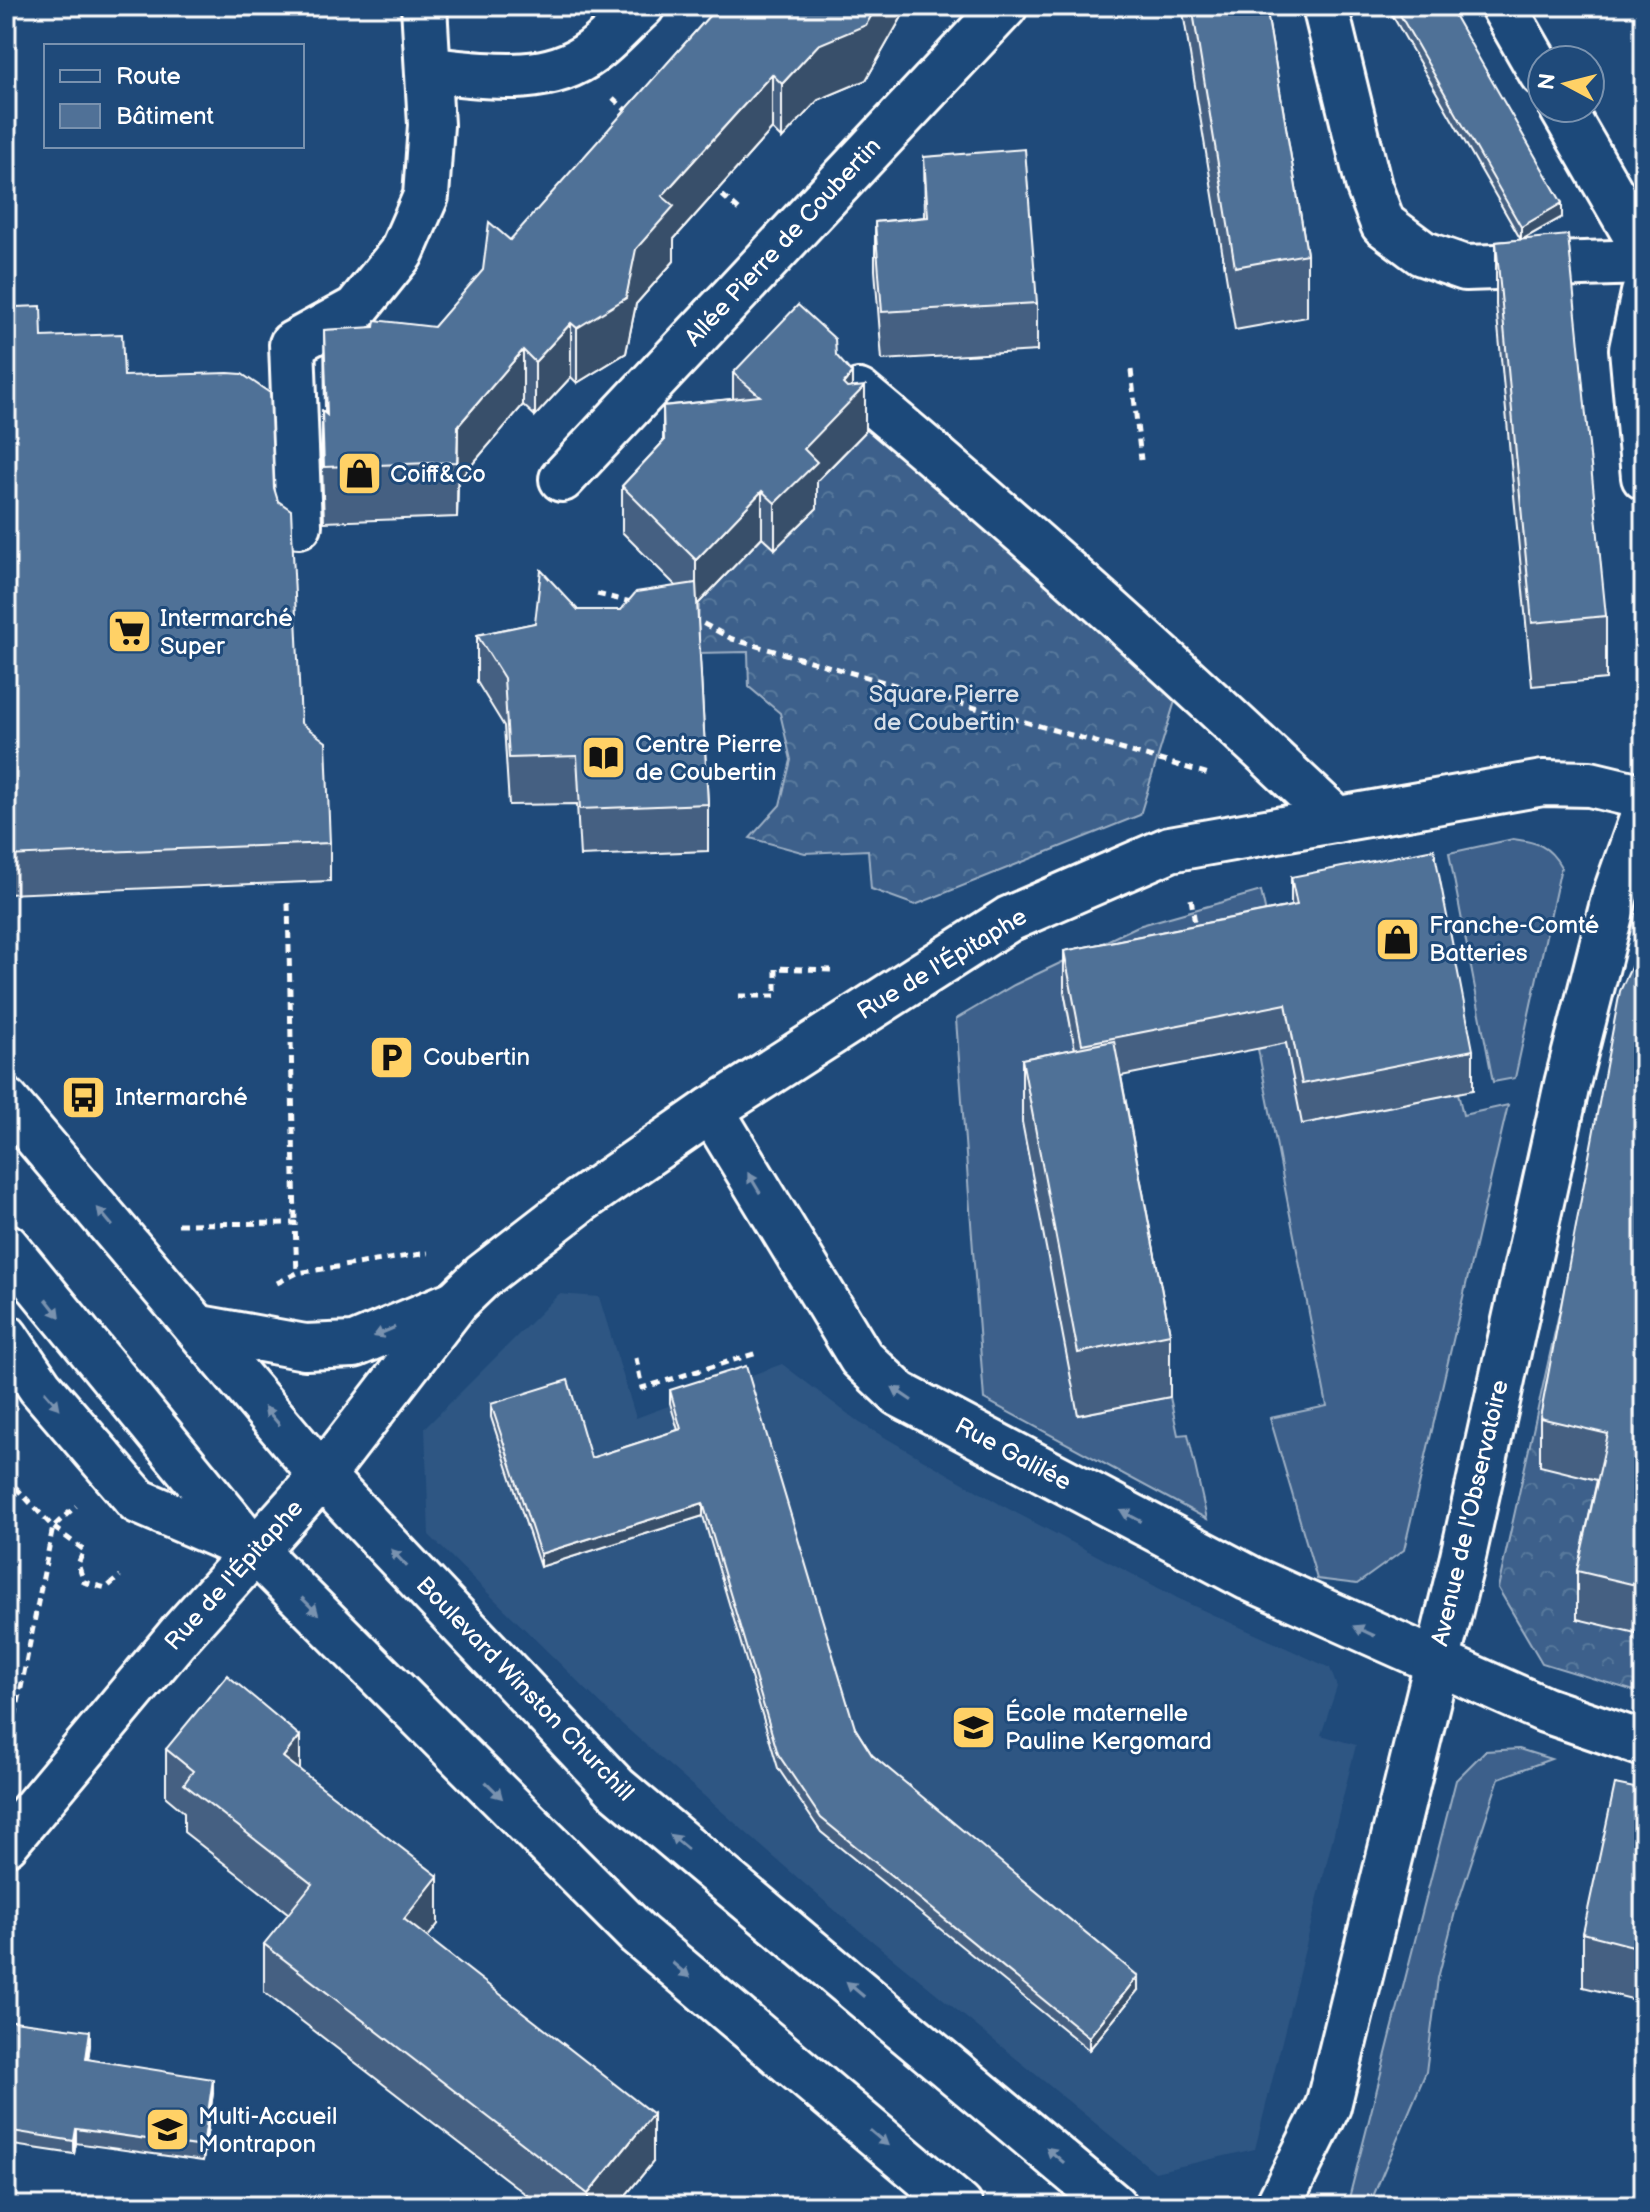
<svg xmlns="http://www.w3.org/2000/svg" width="1650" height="2212" font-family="'Balsamiq Sans',sans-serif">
<defs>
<pattern id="forest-crowns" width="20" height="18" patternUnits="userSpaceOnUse" patternTransform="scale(2)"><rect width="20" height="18" fill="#3c618b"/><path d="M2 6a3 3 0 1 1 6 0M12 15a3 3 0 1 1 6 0" fill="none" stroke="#59799c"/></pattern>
</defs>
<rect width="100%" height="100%" fill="#1f4a7a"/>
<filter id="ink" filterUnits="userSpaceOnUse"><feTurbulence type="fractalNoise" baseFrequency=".0125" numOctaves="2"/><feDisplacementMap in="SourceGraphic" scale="16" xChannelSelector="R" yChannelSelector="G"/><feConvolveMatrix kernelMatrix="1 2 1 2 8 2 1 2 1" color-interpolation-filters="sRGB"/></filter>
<g filter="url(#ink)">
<!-- built -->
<path fill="#2e5683" d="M559,1294l40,3 37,121 146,-54 78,59 145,84 180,95 145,66 7,19 -16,48 35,10 -101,404 -100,23 -317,-259 -223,-195 -186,-183 -4,-107z"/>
<!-- grass -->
<g fill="#3c618b" stroke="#9eb0c5" stroke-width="2">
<path d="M1513,839c23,3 36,6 48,28l-46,211 -22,4 -44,-229z"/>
<path d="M1261,891l13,59 -210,41 22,118 -8,306 92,-18 8,38 10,-1 19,85 -223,-120 -28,-380 58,-34 124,-59z"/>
<path d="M1286,1043l17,81 155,-31 5,22 45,-10 -104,445 -47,34 -40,-5 -47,-161 57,-12 -69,-357z"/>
<path d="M1519,1749l32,10 -52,19 -44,134 -17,66 -12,94 -57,134h-22l109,-426 29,-29z"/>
</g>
<!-- forest -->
<g fill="url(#forest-crowns)" stroke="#9eb0c5" stroke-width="2">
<path d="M871,426l100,86 204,189 -35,114 -225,90 -44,-16 -3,-39 -63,3 -55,-15 30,-33 11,-45 -11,-47 -31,-26 -1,-35 -51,1 2,-51z"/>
<path d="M1644,991v703l-102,-31 -44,-75 122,-549z"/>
</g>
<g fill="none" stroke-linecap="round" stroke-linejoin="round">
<defs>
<g id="minor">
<path d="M1325,6l44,181 14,37 39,29 43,15 179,-6"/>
<path d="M1503,6l39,68"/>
<path d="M430,70c53,5 116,17 162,-18 18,-13 33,-31 50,-46"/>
<path d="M1562,108l82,142"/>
<path d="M1644,293l-12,56 12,128"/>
<path d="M859,392c164,137 323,281 478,428"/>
<path d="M562,479l443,-473"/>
<path d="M299,525l-7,-181 64,-35 45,-56 25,-57 5,-71 -7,-119"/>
<path d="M711,1110l150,248 38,36 350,184 296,132 99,34"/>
<path d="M200,1328l105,19 49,-2 100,-42"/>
<path d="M6,1337l34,50 98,114 117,50"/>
<path d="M6,1843l176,-211 140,-156 134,-174 27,-26 97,-75 131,-91 298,-191 161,-70 373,-66 47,1 54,13"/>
<path d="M1278,2206l50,-100 134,-545 105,-477 48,-189 29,-82"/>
</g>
<g id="major">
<path d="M6,1101l316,375 294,312 498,418"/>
<path d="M6,1246l249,305 383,383 322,272"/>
</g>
</defs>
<!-- minor casing -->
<use href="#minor" stroke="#fff" stroke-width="50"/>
<!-- major casing -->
<use href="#major" stroke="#fff" stroke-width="50"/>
<!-- path -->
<g stroke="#fff" stroke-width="5" stroke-dasharray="8 6" stroke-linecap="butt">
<path d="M613,98l16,15"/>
<path d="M712,186l28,25"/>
<path d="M1131,370l10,90"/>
<path d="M597,594l38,9"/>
<path d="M691,617l41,22 477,135"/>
<path d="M1191,899l5,30"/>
<path d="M288,903l7,320"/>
<path d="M739,996h37v-28l56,2"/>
<path d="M178,1224l117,-1 2,50"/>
<path d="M277,1283l20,-10 131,-20"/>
<path d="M636,1358l6,30 115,-35"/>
<path d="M6,1477l47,50 31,23 -6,14 6,18 22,6 14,-12"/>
<path d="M7,1758l46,-231 23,-21"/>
</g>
<!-- minor -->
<use href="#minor" stroke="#1f4a7a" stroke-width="44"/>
<!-- major -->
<use href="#major" stroke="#1f4a7a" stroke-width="44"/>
</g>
<!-- wall -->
<g fill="#456182" stroke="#fff" stroke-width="2">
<path d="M718,6h190l-42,74 -48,20 -36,39 -10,-10 -98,110v22l-38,43 -10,49 -49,30 -6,-6 -36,39 -12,-11 -65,76 -1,36 -133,5 -2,-56v-55l3,2 -1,-83 110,-3z"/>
<path d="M1182,6h84l41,248v63l-72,13z"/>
<path d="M1387,6h62l113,211 -40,23 84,376v63l-74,7 -36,-381v-63l25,-2z"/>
<path d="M1633,6h11v20z"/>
<path d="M924,157l113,146v48l-155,9 -7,-90v-48l50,-5z"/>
<path d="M6,311l36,26 82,39 150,112 27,235 29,120v38l-324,13z"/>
<path d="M836,355l16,32 13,45 -48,49v27l-42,41 -13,-12 -65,68 11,199v47l-128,5 -3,-52 -68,1 -5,-79 -27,-44v-47l58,-12 43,-13h43l55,-24 -54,-54v-46l41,-44v-36l70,-7v-26z"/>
<path d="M1291,877l182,173v40l-171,34 -16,-81 -165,33 49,258v63l-92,18 -56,-293v-63l53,-10 -11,-58v-40l227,-45z"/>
<path d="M1644,963v672l-67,-16v-48l20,-91 -57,-14v-48z"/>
<path d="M670,1390l185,338 17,27 266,235 -49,60 -268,-218 -43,-64 -75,-252 -163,51 -49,-150v-13l100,54 87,-28 -8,-27z"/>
<path d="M166,1749l134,21 138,154 -11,14 226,224 -36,44h-76l-277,-214v-48l25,-30 -105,-82v-20l-18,-15z"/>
<path d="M1644,1790v212l-61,-15v-54z"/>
<path d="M6,2020l84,25 -2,14 125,34 -10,68 -127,-18 -2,11 -68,-10z"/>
</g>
<!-- shaded-wall -->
<g fill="#384f6a" stroke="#fff" stroke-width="2">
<path d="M877,6h31l-42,74 -48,20 -36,39v-55l36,-39z"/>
<path d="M772,74v55l-98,110v22l-38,43 -10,49 -49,30v-55l59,-79 26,-53z"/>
<path d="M1562,203v14l-41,23v-13z"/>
<path d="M571,323v54l-36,39v-54z"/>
<path d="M523,350v55l-65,76 -1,36 1,-91z"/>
<path d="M852,373v26l13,-13v46l-48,49v27l-42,41v-46l29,-54 39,-65z"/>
<path d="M762,491v46l-66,69v-46z"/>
<path d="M703,1503v13l-163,51v-13z"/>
<path d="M300,1736v48l-17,-27z"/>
<path d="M438,1876v48l-34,43v-48z"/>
<path d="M1138,1976v14l-49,60v-13z"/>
<path d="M90,2031v14l-4,27v-13z"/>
<path d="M213,2079v14l-10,68v-14z"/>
<path d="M653,2114v48l-36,44h-29v-12z"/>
<path d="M76,2129v14l-2,11v-13z"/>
</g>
<!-- building -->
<g fill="#507197" stroke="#fff" stroke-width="2">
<path d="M718,6h159l-11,19 -48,20 -36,39 -10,-10 -110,122 12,10 -38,43 -10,49 -49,30 -6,-5 -36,39 -12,-12 -65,76 -1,36 -133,5 -2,-56 5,4 -3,-85 50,-3 1,-7 59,7 49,-57 6,-48 21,18z"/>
<path d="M1192,6h74l41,248 -72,13z"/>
<path d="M1395,6h54l113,197 -41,24z"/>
<path d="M1025,149l12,154 -155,9 -7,-90 53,-5 -4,-60z"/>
<path d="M1568,235l38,381 -74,7 -36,-381z"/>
<path d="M798,305l37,34 1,16 16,18 -9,11 4,4 18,-2 -61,63 13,13 -42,41 -13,-12 -66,69 -74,-74 42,-45 -1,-35 97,-10 -27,-23z"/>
<path d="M41,306l1,31 80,-3 2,42 104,-3 14,1 28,19 4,95 4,13 13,9 10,213 25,19 4,101 -324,13v-545l9,-4z"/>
<path d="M541,570l37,40h43l15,-18 60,-9 12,221 -128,5 -3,-53 -68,2 -5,-80 -27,-43 58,-12z"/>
<path d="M1434,849l39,201 -171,34 -16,-80 -204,40 -18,-93 233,-46 -6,-28z"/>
<path d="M1634,961l10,2v624l-67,-16 31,-137 -68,-16 80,-427z"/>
<path d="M1114,1041l56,293 -92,19 -56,-294z"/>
<path d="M746,1366l109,362 17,27 266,221 -49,61 -268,-219 -43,-64 -75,-251 -163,51 -49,-150 77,-24 23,78 90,-29 -11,-39z"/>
<path d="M227,1675l73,61 -17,21 155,119 -34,43 249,195 -65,80 -324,-250 48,-60 -128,-100 9,-13 -27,-22z"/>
<path d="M1615,1784l29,6v159l-61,-16z"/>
<path d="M6,2020l84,11 -4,28 127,20 -10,68 -127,-18 -2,12 -68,-11z"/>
<path d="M1508,2199l13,7h-16z"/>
</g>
<!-- one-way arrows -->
<defs><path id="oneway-solid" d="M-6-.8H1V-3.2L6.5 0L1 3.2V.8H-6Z" transform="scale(2)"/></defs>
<g fill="#7992af">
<use href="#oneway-solid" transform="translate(754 1183) rotate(-121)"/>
<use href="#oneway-solid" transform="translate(105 1217) rotate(-130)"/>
<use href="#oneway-solid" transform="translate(53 1308) rotate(52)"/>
<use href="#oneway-solid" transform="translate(384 1332) rotate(157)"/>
<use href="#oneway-solid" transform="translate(902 1394) rotate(-146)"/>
<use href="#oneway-solid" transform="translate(52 1400) rotate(49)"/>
<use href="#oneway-solid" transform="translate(272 1416) rotate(-130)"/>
<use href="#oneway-solid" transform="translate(1131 1516) rotate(-152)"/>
<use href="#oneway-solid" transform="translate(399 1558) rotate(-133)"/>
<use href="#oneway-solid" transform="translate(310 1606) rotate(45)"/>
<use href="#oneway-solid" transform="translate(1364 1631) rotate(-155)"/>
<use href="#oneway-solid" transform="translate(494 1790) rotate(45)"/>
<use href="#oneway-solid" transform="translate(679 1842) rotate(-140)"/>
<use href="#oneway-solid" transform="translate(681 1970) rotate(40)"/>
<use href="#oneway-solid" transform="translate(855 1989) rotate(-140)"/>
<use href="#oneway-solid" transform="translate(879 2138) rotate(40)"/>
<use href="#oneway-solid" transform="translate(1055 2155) rotate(-139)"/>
</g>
</g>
<!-- icons -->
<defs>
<symbol id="shop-square" viewBox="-11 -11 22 22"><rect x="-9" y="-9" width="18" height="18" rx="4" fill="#ffd166" stroke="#1f4a7a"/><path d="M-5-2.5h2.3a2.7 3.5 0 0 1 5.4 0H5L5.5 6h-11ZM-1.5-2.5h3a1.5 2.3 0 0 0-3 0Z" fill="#111"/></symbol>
<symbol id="supermarket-square" viewBox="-11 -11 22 22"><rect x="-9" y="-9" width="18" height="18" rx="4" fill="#ffd166" stroke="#1f4a7a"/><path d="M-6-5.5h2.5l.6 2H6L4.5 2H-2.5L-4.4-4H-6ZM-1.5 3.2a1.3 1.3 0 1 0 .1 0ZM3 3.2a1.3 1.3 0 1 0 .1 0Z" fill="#111"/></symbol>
<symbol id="library-square" viewBox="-11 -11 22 22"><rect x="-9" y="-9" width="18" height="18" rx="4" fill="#ffd166" stroke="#1f4a7a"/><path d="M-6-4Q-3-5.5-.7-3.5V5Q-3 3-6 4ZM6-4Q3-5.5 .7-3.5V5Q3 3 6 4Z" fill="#111"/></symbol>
<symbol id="parking-square" viewBox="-11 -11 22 22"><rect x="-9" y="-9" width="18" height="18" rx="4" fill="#ffd166" stroke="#1f4a7a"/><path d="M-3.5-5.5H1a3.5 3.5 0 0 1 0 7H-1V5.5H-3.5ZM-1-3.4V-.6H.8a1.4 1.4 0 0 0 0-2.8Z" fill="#111"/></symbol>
<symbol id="bus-square" viewBox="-11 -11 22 22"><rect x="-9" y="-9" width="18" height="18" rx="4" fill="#ffd166" stroke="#1f4a7a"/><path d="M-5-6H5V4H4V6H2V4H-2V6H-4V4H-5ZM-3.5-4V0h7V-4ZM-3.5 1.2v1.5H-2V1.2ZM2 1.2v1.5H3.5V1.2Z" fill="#111"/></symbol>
<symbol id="school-square" viewBox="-11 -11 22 22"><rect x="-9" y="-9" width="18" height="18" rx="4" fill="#ffd166" stroke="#1f4a7a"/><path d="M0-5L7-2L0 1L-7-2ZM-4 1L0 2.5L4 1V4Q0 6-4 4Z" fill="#111"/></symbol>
</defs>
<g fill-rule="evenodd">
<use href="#shop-square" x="334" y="448" width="51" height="51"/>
<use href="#supermarket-square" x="104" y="606" width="51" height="51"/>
<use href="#library-square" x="578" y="732" width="51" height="51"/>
<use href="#shop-square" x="1372" y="914" width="51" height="51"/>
<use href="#parking-square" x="366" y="1032" width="51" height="51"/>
<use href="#bus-square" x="58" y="1072" width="51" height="51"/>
<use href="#school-square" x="948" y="1702" width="51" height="51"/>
<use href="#school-square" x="142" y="2104" width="51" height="51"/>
</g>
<g text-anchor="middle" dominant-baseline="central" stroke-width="6" stroke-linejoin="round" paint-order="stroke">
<!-- street labels -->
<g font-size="24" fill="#fff" stroke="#1f4a7a">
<text transform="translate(783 242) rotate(-47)">Allée Pierre de Coubertin</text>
<text transform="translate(942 964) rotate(-31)">Rue de l'Épitaphe</text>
<text transform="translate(1013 1454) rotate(28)">Rue Galilée</text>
<text transform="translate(1470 1513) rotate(-77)">Avenue de l'Observatoire</text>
<text transform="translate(234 1575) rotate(-48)">Rue de l'Épitaphe</text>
<text transform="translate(525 1689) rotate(46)">Boulevard Winston Churchill</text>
</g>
<!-- poi labels -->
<g font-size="24" fill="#fff" stroke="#1f4a7a" text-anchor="start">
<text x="390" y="474">Coiff&amp;Co</text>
<text x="160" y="618">Intermarché<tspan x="160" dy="28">Super</tspan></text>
<text x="635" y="744">Centre Pierre<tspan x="635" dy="28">de Coubertin</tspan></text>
<text x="1429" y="925">Franche-Comté<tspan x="1429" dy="28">Batteries</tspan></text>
<text x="423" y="1057">Coubertin</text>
<text x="115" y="1097">Intermarché</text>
<text x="1005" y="1713">École maternelle<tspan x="1005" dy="28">Pauline Kergomard</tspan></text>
<text x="198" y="2116">Multi-Accueil<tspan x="198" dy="28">Montrapon</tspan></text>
</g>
<!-- park labels -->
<g font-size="24" fill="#d8dfe8" stroke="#1f4a7a">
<text x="944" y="694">Square Pierre<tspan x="944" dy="28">de Coubertin</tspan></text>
</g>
</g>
<!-- margin -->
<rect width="1650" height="2212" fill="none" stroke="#1f4a7a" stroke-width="32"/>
<rect x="16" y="16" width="1618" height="2180" fill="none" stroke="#fff" stroke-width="3" filter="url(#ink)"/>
<!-- legend -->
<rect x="44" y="44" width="260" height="104" fill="#1f4a7a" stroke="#7992af" stroke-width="2"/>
<rect x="60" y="70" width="40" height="12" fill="#1f4a7a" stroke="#7992af" stroke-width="2"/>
<text x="116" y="84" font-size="24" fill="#ffffff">Route</text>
<rect x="60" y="104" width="40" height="24" fill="#507197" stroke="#7992af" stroke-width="2"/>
<text x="116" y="124" font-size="24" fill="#ffffff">Bâtiment</text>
<!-- north arrow -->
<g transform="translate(1566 84) rotate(277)"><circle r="38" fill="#1f4a7a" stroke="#7992af" stroke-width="2"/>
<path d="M0-6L14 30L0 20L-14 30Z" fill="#ffd166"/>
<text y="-12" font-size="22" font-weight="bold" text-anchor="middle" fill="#ffffff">N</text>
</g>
</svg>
